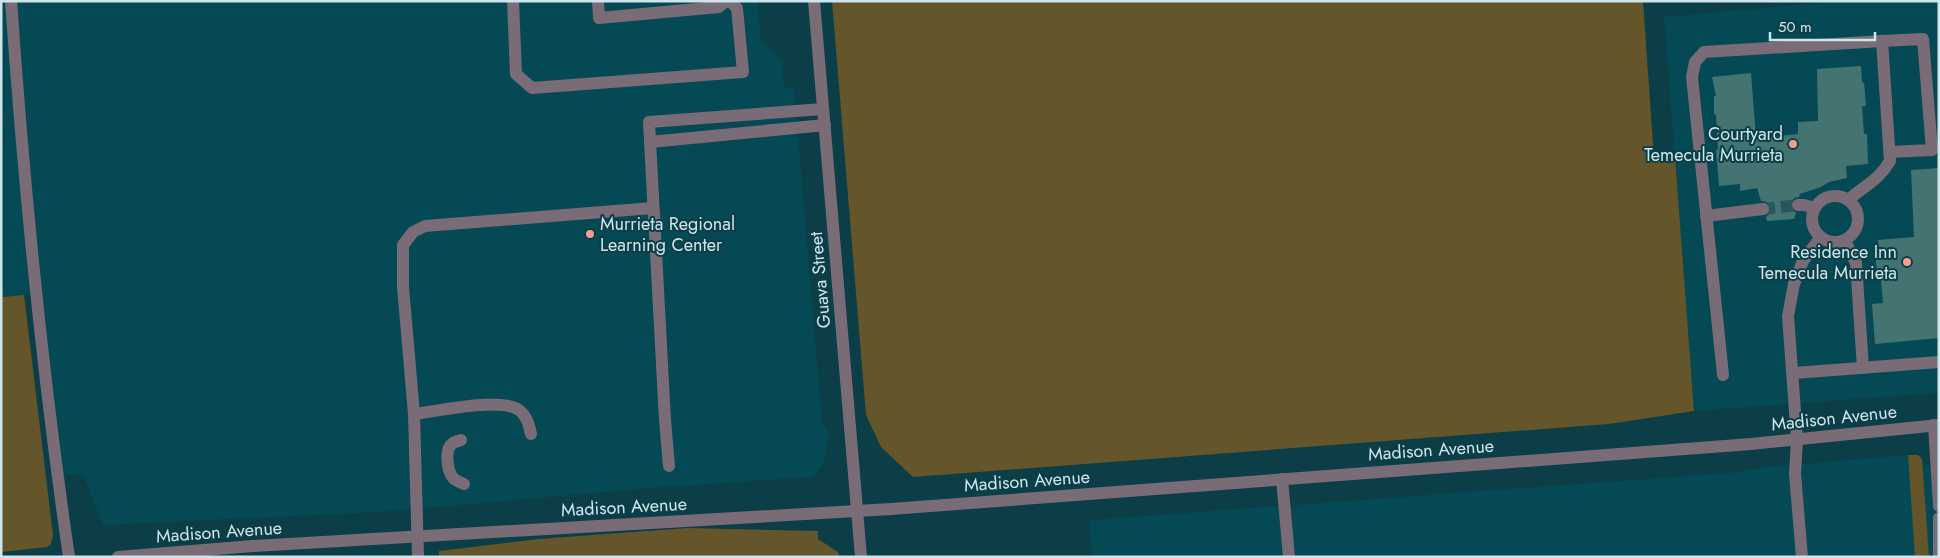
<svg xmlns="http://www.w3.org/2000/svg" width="1940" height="558" font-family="Jost,sans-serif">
<rect width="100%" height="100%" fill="#0b3e46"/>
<!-- built -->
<g fill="#044953">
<path d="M1,1h757l3,39 22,21 1,27h10l28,334 7,11 -5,30 -11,14 -163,11 -270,24 -277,13 -20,-51 -21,1 -21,-181 -38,3 -2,-22z"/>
<path d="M1839,1h100v392l-245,18 -30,-394z"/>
<path d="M1908,455h10l4,4 1,6h16v92h-847l-3,-37 651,-48 25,-5z"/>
</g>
<!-- green -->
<g fill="#64552a">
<path d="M832,1h811l11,157 21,-1 19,254 -85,13 -696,53 -32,-30 -15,-32z"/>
<path d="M1,275l2,22 21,-2 29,240 -2,9 -4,3 -46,5z"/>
<path d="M1908,455h10l4,4 7,98h-14z"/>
<path d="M688,528l130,3v8l20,13 1,5h-400v-6l99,-12z"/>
</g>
<!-- building -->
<g fill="#447471">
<path d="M1861,66l1,17 2,-1 2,24h-4l2,28h3l1,30 -22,2 1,12 -18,4 -8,5 -21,7 -1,3 -5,1 -4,7 1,4 5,4 -2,6 -27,2 -1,-4 4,-4 1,-5 -4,-6 -6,-1 -4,-13 -17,3v-7l-21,2 -3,-36 2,-1 -2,-34 -2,-1v-18h2l-4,-19 39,-4 5,65 42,-4v-12l20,-1 -1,-52z"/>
<path d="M1939,168v170l-64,6 -3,-40 11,-1 -3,-32h-3l-2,-17 4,-1 -1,-13 36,-3 -3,-67z"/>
</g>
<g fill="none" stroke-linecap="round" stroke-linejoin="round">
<!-- minor-tunnel -->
<path stroke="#28575f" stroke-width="12" stroke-dasharray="12 6" stroke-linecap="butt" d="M1763,209l35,-4"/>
<!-- minor -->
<g stroke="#796c77" stroke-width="12">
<path d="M11,1c13,186 31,371 58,556"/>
<path d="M513,1l3,73 16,14 211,-16 -6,-64 -7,-7"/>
<path d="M598,1l1,17 120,-11 7,-6"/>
<path d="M814,1l47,556"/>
<path d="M650,142l175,-17"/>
<circle cx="1835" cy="219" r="23"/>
<path d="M1848,200c16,-14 31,-20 42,-39l-8,-120 41,-2 9,111 -43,2"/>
<path d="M1798,205h6l11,3"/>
<path d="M1706,216l57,-7"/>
<path d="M1845,241l11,22 7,105"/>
<path d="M1794,373l145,-11"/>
<path d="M1723,375l-31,-298 3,-15 9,-10 178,-11"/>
<path d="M414,414c24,-3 87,-17 105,-4 8,6 10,15 12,24"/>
<path d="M1934,425l5,81"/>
<path d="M461,440c-2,1 -5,1 -8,3 -9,6 -6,27 0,35 3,3 7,4 11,6"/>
<path d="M669,466l-4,-46 -16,-298 174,-13"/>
<path d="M1282,479l7,78"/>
<path d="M1939,518v38"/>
<path d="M118,557l135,-11 638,-37 860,-65 188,-19"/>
<path d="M418,557l-4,-143 -11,-127v-42l10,-13 12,-6 228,-18"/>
<path d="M1802,557l-7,-83 2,-35 -9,-123 6,-32 9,-23 17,-23"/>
</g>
</g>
<!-- markers -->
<g fill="#f59d8e" stroke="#0b3e46" stroke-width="2">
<circle cx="1793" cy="144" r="5"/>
<circle cx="590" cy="234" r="5"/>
<circle cx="1907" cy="262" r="5"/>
</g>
<g text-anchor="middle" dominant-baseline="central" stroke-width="4" stroke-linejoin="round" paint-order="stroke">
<!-- poi labels -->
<g font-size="18" fill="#cee6eb" stroke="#0b3e46" text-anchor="end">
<text x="1783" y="134">Courtyard<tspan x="1783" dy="21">Temecula Murrieta</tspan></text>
<text x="600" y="224" text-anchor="start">Murrieta Regional<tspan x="600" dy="21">Learning Center</tspan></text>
<text x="1897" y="252">Residence Inn<tspan x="1897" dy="21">Temecula Murrieta</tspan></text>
</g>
<!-- street labels -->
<g font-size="18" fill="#cee6eb" stroke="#0b3e46">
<text transform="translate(820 280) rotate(-95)">Guava Street</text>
<text transform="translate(1834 418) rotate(-6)">Madison Avenue</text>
<text transform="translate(1431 450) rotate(-4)">Madison Avenue</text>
<text transform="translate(1027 481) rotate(-4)">Madison Avenue</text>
<text transform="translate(624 507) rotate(-3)">Madison Avenue</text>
<text transform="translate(219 532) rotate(-4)">Madison Avenue</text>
</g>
</g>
<!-- border -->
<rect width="1940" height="558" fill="none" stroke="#cee6eb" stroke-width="5"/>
<!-- scale -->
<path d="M1770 32v8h105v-8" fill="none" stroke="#cee6eb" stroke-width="2.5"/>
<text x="1778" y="32" font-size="15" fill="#cee6eb" stroke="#0b3e46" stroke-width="4" paint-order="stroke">50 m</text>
</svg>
